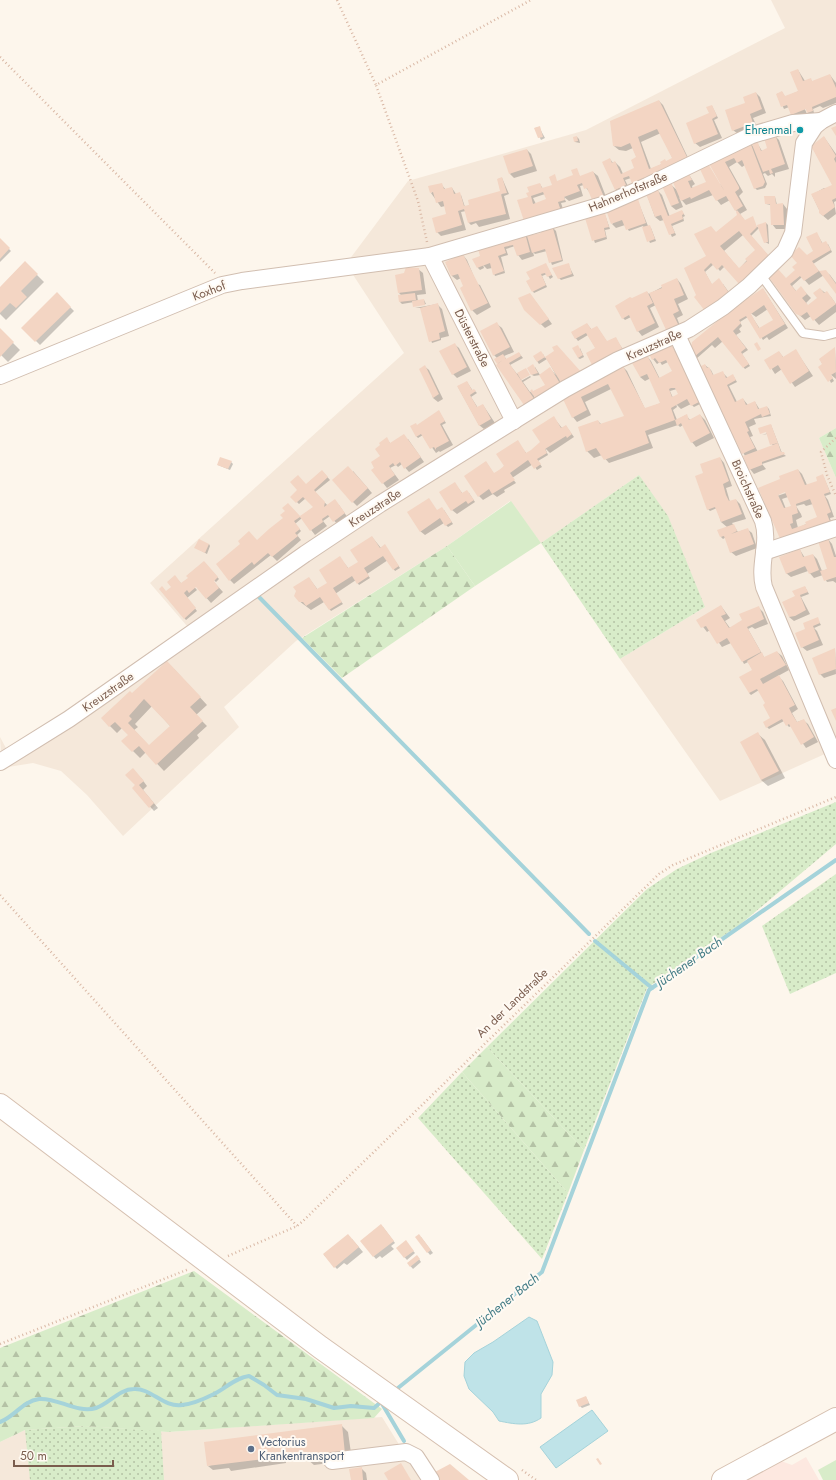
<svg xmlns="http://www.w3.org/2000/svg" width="836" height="1480" font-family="Jost,sans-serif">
<defs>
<pattern id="grass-dots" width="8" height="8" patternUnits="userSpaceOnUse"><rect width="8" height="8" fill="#d8ecc9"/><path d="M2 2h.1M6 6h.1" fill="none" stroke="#b4c2a5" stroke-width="1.8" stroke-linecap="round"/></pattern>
<pattern id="forest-firs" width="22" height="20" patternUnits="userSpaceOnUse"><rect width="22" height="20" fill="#d8ecc9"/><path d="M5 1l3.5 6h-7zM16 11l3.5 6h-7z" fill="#b4c2a5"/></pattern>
</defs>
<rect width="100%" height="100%" fill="#fdf6ec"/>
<!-- residential -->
<g fill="#f5e8da">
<path d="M771,0h65v428l-17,10 17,40v271l-116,52 -100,-142 85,-52 -66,-132 -98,68 -31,-42 -63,45 -151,95 -72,66 15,20 -116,109 -36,-41 -26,-24 -28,-8 -31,5 -2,-31 7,13 34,-22 146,-102 -37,-43 254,-230 -58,-89 62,-83 178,-51 199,-102z"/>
<path d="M382,1417l39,63h-421v-38l25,-12 60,-4 83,6z"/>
</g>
<!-- commercial -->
<path fill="#fde8e0" d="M806,1457l13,23h-74l36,-19 11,4z"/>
<!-- grass -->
<g fill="url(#grass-dots)">
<path d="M639,475l29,41 37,91 -85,52 -79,-116z"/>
<path d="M836,802v42l-94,79 -95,65 -63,162 -97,-103 160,-158 30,-20 34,-16z"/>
<path d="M836,874v99l-46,21 -28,-68z"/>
<path d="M462,1072l106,121 -26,66 -124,-141z"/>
<path d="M85,1426l76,5 3,49h-134l-5,-50z"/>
</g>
<!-- forest -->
<g fill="url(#forest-firs)">
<path d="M836,428v50l-17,-40z"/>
<path d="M447,546l28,40 -133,92 -40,-40z"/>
<path d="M487,1047l97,103 -16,43 -106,-121z"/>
<path d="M194,1271l188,138 -8,9 -206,14 -83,-6 -60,4 -25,12v-94z"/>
</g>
<!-- garden -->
<g fill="#d8ecc9">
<path d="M511,501l30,42 -66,43 -28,-40z"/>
<path d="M836,1460v20h-13l-5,-10z"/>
</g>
<!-- water -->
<g fill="#bfe3e8" stroke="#a5d3da">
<path d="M529,1317l8,4 16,41 -1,13 -11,19v24c-13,9 -27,6 -42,3l-6,-9 -24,-23 -5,-13 1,-14 9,-9 19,-11z"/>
<path d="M592,1410l16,21 -52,37 -16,-21z"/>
</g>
<!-- shadow -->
<g fill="#0003" fill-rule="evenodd">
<path d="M798,70l7,11 5,-2 3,3 17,-7 6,8v20l-13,5 -3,-2 -7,3 1,4 -18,6 -7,-12 -5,2 -7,-15 5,-2 3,5 14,-6zM799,96h2l7,17 -1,1z"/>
<path d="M756,93l4,4 6,16 -13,5 4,9 -19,7 -5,-4 14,-27z"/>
<path d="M659,101l4,4 28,59 -60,14 -6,2 5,10 -10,4 -4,-4 -6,-31 3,4 2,-1 5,5 3,7 12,-5 2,-11 -4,-10 -7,3 -7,-1 -5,-4zM661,133l12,26 -22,10 -10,-27z"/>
<path d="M712,106l6,12 -4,2 8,18 -22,9 -5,-4 15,-29z"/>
<path d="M539,127l6,11 -4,2 -6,-12z"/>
<path d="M775,136l4,4 10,29 -14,4v4l-3,-3 -4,2 -3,-3 -2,1 4,10 -2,4 -8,2 -2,-2 -10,-23 -3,2 -5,-5 -8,5 14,25 -4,4 8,14 -7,4 5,7 12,6 9,-4 2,2 1,19 -4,-2 -6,-14 -8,8 23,26 -30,26 -19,-22 -5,5 -6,-7 -9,8 7,13 11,-1 10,14 -36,-2 9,-39 6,6 4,-30 23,-18 -9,-15 -9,5 -8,-10 -27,10 -7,-8 4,10 -7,3 -5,-4 -1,-22 7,6 11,-17 7,11 -3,2 1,3 27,-5 4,4 -14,-26 40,-19 5,5 1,-7 6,10 5,-2zM743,235l13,15 -17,19 -15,-18z"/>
<path d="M577,137l2,2 1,4 -5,-1 -1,-4z"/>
<path d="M824,137l12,17v47l-2,1 2,12 -8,6 -7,-6 -9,-19 12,-7 11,1z"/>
<path d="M527,150l4,4 6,17 -23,7 -4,-4z"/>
<path d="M576,169l4,8 13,-5 5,4 10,26 -18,-9 -6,-8 -4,1 3,10 -14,5 -5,-4 2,5 -5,1 4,12 -24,5 -12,-23 11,-13 3,5 10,-3 4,-4 18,-6zM545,194l2,6 -11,4 -3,-6z"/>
<path d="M502,178l7,16 -5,2 6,23 -31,8 -3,-4 -5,2 -2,-2 -3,-12 -5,1 5,18 -25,6 -4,-4 10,-17 -2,-9 -4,1 -10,-14 10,-9 5,6 6,-2 4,6 5,1 4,12 35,-15 2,3 -4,-16z"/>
<path d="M658,191l4,4 8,22 12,-6 3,5 -2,1 1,4 -12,5 4,9 -4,2 -8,-17 -4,1 -5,-4 -8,-22z"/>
<path d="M775,197l2,8 6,-1 4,5 1,20h-12l-4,-5 -1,-19 -5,-1z"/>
<path d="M637,199l11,27 3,2 5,13 -6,2 -7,-17 -14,5 -4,-6 -9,3 -4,-4z"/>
<path d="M605,215l5,14 -5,1 2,9 -12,4 -9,-24z"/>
<path d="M552,227l4,4 7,30 -11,4 -5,-14 -12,3 -2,-2 1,4 -12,4 -4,-5 -3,-9 -9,3 2,6 -7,2 4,16 -10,3 -3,-8 -5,1 -4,-4 1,3 -4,2 -2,-2 1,-11 46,-23 3,3 12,-3z"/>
<path d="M817,234l6,10h5l4,8 -19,12 6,7h6l5,4 6,8v9l-12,-17 -15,10 -7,-8 -10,9 5,6h8l6,6 -5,5 2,3 10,-7 2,-10 11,8 5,7v8l-17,13 -8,-9 -6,4 -8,-7 -11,-34 10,-8 11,-15 8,-4z"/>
<path d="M0,240l11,11 -11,11z"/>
<path d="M463,255l4,5 10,24 3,1 11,22 -14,8 -5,-5 -11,-32 -4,2 -5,-4 -6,-13z"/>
<path d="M25,263l19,19 -38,38 -6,-6v-26z"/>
<path d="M568,264l6,12 -13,4 -2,-2z"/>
<path d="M547,267l6,10 -3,2 -3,-5 -5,2 5,11 -13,6 -7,-11z"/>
<path d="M418,269l5,4 3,21 -9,1 1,6 6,-1 2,4 -12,2v-4l-12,2 -2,-2 2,-6 -3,-3z"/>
<path d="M677,279l4,5 7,15 -10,5 5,11 -6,3 5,13 -26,-26 -6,3 9,19 -17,9 -4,-5 -7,-14 -6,3 -2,-2 9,-19 15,-7 2,2z"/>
<path d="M763,289l25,39 -19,12 -2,-3 -4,3 -15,-23 -8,5 2,4 -3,3 2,3 -5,3 12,15 -6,4 8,12 -5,3 -22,-28 -8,7 -3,-3 -16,14 -4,-7zM768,309l7,11 -15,9 -11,-17 7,5z"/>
<path d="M57,294l17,17 -34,34 -17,-17z"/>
<path d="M530,294l22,30 -7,4 -20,-19z"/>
<path d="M437,304l5,5 7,27 -8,2v2l-9,3 -11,-35h-6z"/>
<path d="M497,324l5,4 12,24 -10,4 3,4 12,-7 4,5 -13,7 7,9 8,-5 -4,12 9,-5 1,1 -8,5 7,10 18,-3 2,-20 6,6 -9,-16 -8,5 -5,-7 9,-3 2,4 11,-6 4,30 5,7 -31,7 4,8 -37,-34 -5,-11 1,-1 -3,-3z"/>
<path d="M587,324l5,6 5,-3 10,15 8,-4 12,17 -31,-7 -8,-13 -10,6 -6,-8z"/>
<path d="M0,330l20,20 -12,12 -8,-8z"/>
<path d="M454,344l5,4 12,23 -14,7 -4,-4z"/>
<path d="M671,345l9,14 22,44 -8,4 -3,-3 -10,5 -5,-5 1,3 -4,3 4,10 9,-5 4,5 10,-5 5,5 9,18 -18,9 -4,-5 -9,-17 -3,2 -2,-2 -30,10 5,13 -44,15 -7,-8 -8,3 -7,-7 11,-30 4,4 24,-9 -15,-27 -26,13 6,13 -14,7 -4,-5 -10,-20 60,-30 4,4 18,38 16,-6 -10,-25 -6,3 -5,-4 7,-21 4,5 9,18 15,-6 -7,-11 -6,3 -2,-3 -3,2 -4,-5zM677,389l3,6 -7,3 -3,-7z"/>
<path d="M580,348l4,9 -4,2 -2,-1z"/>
<path d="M835,349l1,30 -6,-5 4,7 -3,2 -11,-24z"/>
<path d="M796,351l17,25 -18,11 -13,-18 -7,5 -9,-14 13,-8 5,6z"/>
<path d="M705,365l6,5 3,6 8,-4 6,6 6,-1 3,5 -8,4 8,16 6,-3 5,6 7,-3 5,8 7,-3 2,2 2,7 -17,3 2,5 -7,3 4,9 -3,1 8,15 15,-6 -6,-12 -5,1 9,-3v-7l11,28 4,3 -24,8 4,5 -12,5 -4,-5 -5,-13 -44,-88z"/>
<path d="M424,366l5,4 14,29 -5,3 -5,-4z"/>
<path d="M535,367l5,8 -6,1 -2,-1z"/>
<path d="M467,382l6,9 1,-1 3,3 -6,4 7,11 5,-3 12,18 -11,6 -5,-4 -21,-38z"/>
<path d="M439,412l7,11 -4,2 11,20 -13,7 -1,-1 -3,2 -13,-18 -5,3 -2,-2 1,-10z"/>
<path d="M554,418l8,10 4,-2 8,11 -24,16 -5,-5 3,7 -10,6 4,6 -5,3 -4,-6 -21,14 4,5 -12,7 1,2 -8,5 -4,-3 -10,6 -4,-4 7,-34 8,12 9,-6 14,-26 10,12 13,-10z"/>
<path d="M408,439l16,23 -15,10 -7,-8 -4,3 -2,-2 -6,3 9,12 -12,8 -14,-18 9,-14 6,-15 3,3z"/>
<path d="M720,458l4,5 8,23 -6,2 4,14 6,-2 4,4 6,15 -14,4 6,9 9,-3 5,4 5,15 -21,8 -5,-4 -5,-15 -3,2 -2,-2 6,-10 -6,-5 -4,-14 -7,3 -2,-2 -4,-35z"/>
<path d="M231,462l2,2 -3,6 -12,-5z"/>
<path d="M798,470l4,4 5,11 11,-3 6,-4 7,16 -6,2 3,4 6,17 -4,1 2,8 -36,11 -37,-48 22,-9zM786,490v3l-12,4zM788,497l4,9 -6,3 -4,-10zM804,504l2,2 7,-2 7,13 -22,11 -2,-8 6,-3 -1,-3 -5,-8z"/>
<path d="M322,471l8,9 -15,12 13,14 11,-1 9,13 -10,7 -8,-9 -7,5 4,5 -12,9 -13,-17 -7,6 6,7 -4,4 4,5 -24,21 -6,-6 -37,29 -4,-4 27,-39 27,-23 4,-14 12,13 14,-10 -8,-9 -7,6 -7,-7z"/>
<path d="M353,471l19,22 -15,13 -4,-4z"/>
<path d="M454,483l9,11 6,-1 6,9 -18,12 -5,-4z"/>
<path d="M444,510l9,14 -5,3 -4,-4 -19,12 -5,-4z"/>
<path d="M372,537l9,11h5l14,20 -5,3 -7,-11 -21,14 3,4 -11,7 -3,-5 -21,14 8,10 -12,7 -7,-9 -13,8 -12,-9 10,-23 9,12 9,-6 13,-26 9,11 9,-6z"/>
<path d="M828,539l4,5 4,12v27l-3,-2 -6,1 -4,-7 -9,3 -6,-7 -17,6 -5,-4 14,-23 5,8 8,-3 4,4 5,12 6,-2z"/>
<path d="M209,544l1,2 -3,8 -9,-5z"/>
<path d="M204,562l15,17 -3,3 -3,-3 -1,1 11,12 -12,11 -21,-24 -2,1 9,10 -10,8 10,13 -11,9 -26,-31 2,-1 4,5 5,-5 3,4 1,-2 -7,-8 6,-5 8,7 7,-6 -2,-2z"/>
<path d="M805,587l4,7 -8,3 9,17 -16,7 -5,-4 8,-20z"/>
<path d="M721,606l9,12 -5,3 5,7 14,-7 14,-14 5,5 5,12 -13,5 -3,-2 -4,2 17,30 12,-7 5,4 7,14 -11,6 5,5 15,28 -6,4 5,9 6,-2 5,4 10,18 -12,6 -15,-22 -2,1 -5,-6 -15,8 -2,-2 5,-9 -5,-14 -8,-14 -8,5 -2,-2 4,-23 -5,-8 -4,2 -1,-2 -12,-19 -9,4 -12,-17 -3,2 -9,-12z"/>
<path d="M817,618l4,7 -7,3 3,3 6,14 -16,6 -5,-4 5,-18z"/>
<path d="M835,649l1,25 -12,4 -4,-4 -6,-15z"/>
<path d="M174,669l33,36 -11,10 11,11 -10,9 2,3 -35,33 -18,-19 -6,6 -17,-17 6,-6 -7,-7 -5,5 -15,-15 30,-24zM152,706l19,21 -21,20 -16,-17 4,-3 -3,-3z"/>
<path d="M758,734l7,6 20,38 -17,8 -7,-6z"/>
<path d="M141,778l6,8 -4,4 15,18 -4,3 -21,-23z"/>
<path d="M383,1227l12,16 -4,3 3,3 -12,9 -2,-2 -4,3 -15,-18z"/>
<path d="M416,1237h5l12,16 -3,2z"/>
<path d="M352,1239l11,13 -16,13 -3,-2 -7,6 -13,-14z"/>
<path d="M405,1242l10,11 -8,7 -10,-12z"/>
<path d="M417,1256l4,6 -8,7 -5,-6z"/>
<path d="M586,1397l4,8 -8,3 -2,-2z"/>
<path d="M341,1425l7,7 4,28 -38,5 -7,-6v1l-8,1 -2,-2 -11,2v2l-55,8 -2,-3 -16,2 -5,-4zM310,1454l-25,3v-2z"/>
<path d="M361,1468l5,5 1,7h-15z"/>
</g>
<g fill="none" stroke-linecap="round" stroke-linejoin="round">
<!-- stream -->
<g stroke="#a5d3da" stroke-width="4">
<path d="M258,596l331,338"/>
<path d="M595,941l57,47"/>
<path d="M393,1392l149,-120 107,-282 187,-130"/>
<path d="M381,1402l23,39"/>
<path d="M0,1422c14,-5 23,-21 39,-23 18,-2 38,15 57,9 13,-4 23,-19 38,-19 17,-1 30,19 48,16 11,-1 22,-6 32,-11 12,-6 21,-16 35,-18l15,9 13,10 29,4 28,9 17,-2 23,2 9,-8"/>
</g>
</g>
<!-- building -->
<g fill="#f3d5c3" fill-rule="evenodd">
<path d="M798,69l5,12 8,-3 1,3 18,-7 6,14v9l-24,10 1,4 -6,2 -1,-4 -15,6 -4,-10 -6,2 -5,-13 6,-3 3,5 13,-5 -8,-19z"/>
<path d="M756,92l6,17 -12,5 3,9 -21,8 -7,-21 20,-7 -2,-6z"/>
<path d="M659,100l29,59 -55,27 -4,-10 -6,2 3,7 -11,5 -13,-28 8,-4 2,5 3,-2 6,13 13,-6 -3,-8 5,-3 -6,-14 -9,4 -8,-1 -3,-25zM657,129l15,29 -6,3 -1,-2 -5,3 1,2 -12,5 -11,-32z"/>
<path d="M712,105l5,11 -5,3 6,15 -24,10 -8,-21 23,-10 -3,-6z"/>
<path d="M540,126l3,11 -5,1 -4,-10z"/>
<path d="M836,126v10l-5,-8z"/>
<path d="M775,134l10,30 -14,5 2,4 -3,1 -1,-4 -6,2 -12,-30 6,-2 4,11 6,-3 -3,-10z"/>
<path d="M577,136l1,5 -4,1 -1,-5z"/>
<path d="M824,136l12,20 -2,3 2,4v35l-4,2 3,7 -12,9 -4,-3v-3l-8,-16 21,-9 -21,-39z"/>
<path d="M750,142l15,40 -2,4 -9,3 -12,-29 -5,3 -3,-5 -9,4 14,25v2l-4,3 8,14 -8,5 -9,-15 -10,5 -7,-11 -18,9 -1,-2 -9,4 -9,-21 16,-8 4,8 -4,1 3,7 15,-6 -7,-15 8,-5 18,30 -17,-30z"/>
<path d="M527,149l6,17 -24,8 -6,-18z"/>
<path d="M577,168l3,8 13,-5 11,26 -11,5 -6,-14 -3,1 -2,-6 -5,2 3,6 -16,6 1,3 -7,2 3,9 -37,10 -7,-21 11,-3 -2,-4 3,-1 -2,-5 13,-4 2,5 10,-3 -3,-8 6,-3 2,7 16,-6 -2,-5zM543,192l3,7 -13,5 -2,-8z"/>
<path d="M502,177l5,16 -6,1 5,20 -38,9 -4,-14 -6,2 4,14 -26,8 -4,-15 14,-4 -3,-13 -7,2 -3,-11 -3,1 -2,-7 14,-3 2,6 8,-2 2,7 6,-2 4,14 5,-1 -1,-5 32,-9 -3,-12z"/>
<path d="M671,182l8,21 -8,3 -9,-20z"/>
<path d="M658,190l10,26 14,-6 2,4 -2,1 1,4 -12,5 4,9 -6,2 -8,-20 -6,2 -9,-23z"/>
<path d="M764,196h11l1,8 7,-1 1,22h-13l-1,-21h-5z"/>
<path d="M638,199l8,24 -20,7 -4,-10 -11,4 -5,-14z"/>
<path d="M737,210l8,10 8,-4 4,11 -7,7 20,23 -31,27 -17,-19 -5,5 -6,-7 -7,7 8,14 7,-6 10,15 -24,18 -11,-14 2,-2 -12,-27 22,-12 -12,-22 17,-8 5,6 21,-17 -1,-3zM739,231l16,19 -10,9 2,2 -8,7 -19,-22z"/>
<path d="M605,213l4,14 -5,1 2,9 -14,4 -7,-23 11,-4 1,1z"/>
<path d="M766,222l2,20 -4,1 -7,-18z"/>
<path d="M552,225l10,35 -13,3 -4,-14 -13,4 -5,-17 14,-3 -1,-4z"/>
<path d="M650,225l5,14 -8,3 -5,-15z"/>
<path d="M817,232l5,11 4,-2 5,9 -19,11 7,10 -15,10 -4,-5 -10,8 6,7 5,-5 6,8 -5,4 6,7 9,-7 -4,-5 7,-5 4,5 3,-2 9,13 -23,17 -6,-9 -6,4 -5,-2 -27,-37 9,-8 8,9 9,-8 -3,-3 5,-4 -7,-8 9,-8 8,8 6,-4 -7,-14z"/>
<path d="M525,233l5,19 -13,4 -4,-11 -9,2 2,6 -8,3 6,15 -11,4 -3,-12 -13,5 -5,-9 8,-3 -2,-7 17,-4 -1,-3z"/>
<path d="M0,238l10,10 -10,11z"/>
<path d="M463,254l25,49 -17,8 -11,-23 3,-2 -5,-12 -7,2 -6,-14z"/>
<path d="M25,261l13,13 -17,17 6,6 -11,11 -6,-5 -10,10v-26z"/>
<path d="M546,263l6,12 -5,2 -2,-4 -4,1 5,11 -14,7 -6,-11 4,-2 -4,-7z"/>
<path d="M569,263l3,11 -14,5 -6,-11z"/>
<path d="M406,267l13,1 3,22 -24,3 -3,-18 9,-2z"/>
<path d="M826,270l10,14v10l-17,-23z"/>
<path d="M677,278l7,17 -10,4 5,12 -6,3 6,12 -12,6 -18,-39 13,-5 -1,-3z"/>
<path d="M763,288l22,36 -25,15 -14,-23 -7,4 2,3 -8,8 13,17 -5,4 8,12 -6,4 -25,-31 -24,20 -3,-10 1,-5 40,-33zM764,305l9,15 -14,8 -8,-14z"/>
<path d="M647,291l6,12 -6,3 8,17 -18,9 -8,-17 -7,4 -7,-13 15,-9 2,1z"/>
<path d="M57,292l14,15 -36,35 -14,-14z"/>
<path d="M415,293l1,7 -17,2 -1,-7z"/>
<path d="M530,293l19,26 -9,6 -16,-15 -6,-12z"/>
<path d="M424,299l1,6 -12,2 -1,-6z"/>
<path d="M438,303l7,28 -6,2 1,6 -11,3 -9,-34z"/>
<path d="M497,322l13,25 -17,9 -13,-25z"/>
<path d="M587,323l4,6 6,-3 10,15 9,-4 7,13 -30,17 -7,-14 9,-5 -9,-15 -11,6 -4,-7z"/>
<path d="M0,328l14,14 -14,15z"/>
<path d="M757,342l4,7 -3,2 -4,-7z"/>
<path d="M455,343l12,24 -15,8 -13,-24z"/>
<path d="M671,344l30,57 -10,5 -4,-7 -16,9 4,12 -30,11 4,12 -45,17 -8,-12 -10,4 -8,-25 20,-7 2,4 24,-8 -16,-32 -27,13 6,13 -15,8 -10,-21 61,-31 22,42 15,-5 -13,-29 -7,3 -8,-14 15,-8 12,23 13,-7 -6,-11 -7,3 -4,-5 -3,2 -4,-8zM671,388h4l3,6 -6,3 -3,-8z"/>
<path d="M557,345l25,28 -20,11 -17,-27 9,-6 -2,-4z"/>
<path d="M578,345l5,10 -5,3 -6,-10z"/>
<path d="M835,347l1,25 -5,3 2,3 -5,4 -10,-15 4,-3 -3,-5z"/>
<path d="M796,349l13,22 -19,13 -12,-19 -8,5 -6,-10 15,-9 4,6z"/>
<path d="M541,351l4,6 -8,5 -4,-6z"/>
<path d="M519,352l2,4 -12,7 26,37 -11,5 -28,-40 7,-5 -6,4 -3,-5 9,-5 3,5z"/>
<path d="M533,364l5,9 -7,2 -4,-7z"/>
<path d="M705,364l2,4 2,-1 4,8 10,-4 3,7 7,-4 3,6 -9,5 8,17 8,-4 3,7 9,-4 3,8 9,-3 3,8 -8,3 -1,-3 -16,8 4,9 -2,1 8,16 -13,6 -43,-87z"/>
<path d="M425,365l14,29 -6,4 -14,-29z"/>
<path d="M550,367l11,18 -25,14 -6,-8 2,-2 1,2 12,-6 -6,-10z"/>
<path d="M526,368l4,7 -9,5 -4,-7z"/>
<path d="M467,381l5,9 2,-1 2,2 -6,4 7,12 6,-3 8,15 -12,7 -22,-40z"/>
<path d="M439,410l6,11 -5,3 9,17 -13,7v2l-2,-3 -4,2 -9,-15 -5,3 -6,-11 6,-3 1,2z"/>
<path d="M687,414l2,6 11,-6 10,19 -19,10 -10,-20 -4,3 -2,-6z"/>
<path d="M554,416l7,12 5,-3 6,9 -5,4 -1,-2 -21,13 2,4 -10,6 4,5 -7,5 -6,-9 -18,13 5,7 -23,14 -3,-5 -11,8 -14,-21 22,-15 8,12 5,-3 5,-4 -8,-12 22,-14 8,13 5,-3 9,-8 -8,-12z"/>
<path d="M771,424l7,19 -8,2 -4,-13 -6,2 -2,-6z"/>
<path d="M404,434l17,23 -17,12 -4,-7 -5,4 -2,-3 -4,3 6,9 -13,9 -11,-14 3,-2 -3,-6 9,-6 -5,-7 5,-4 -1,-2 8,-6 3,6z"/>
<path d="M778,443l3,9h3l1,2 -23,8v3l-13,5 -6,-14z"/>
<path d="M220,457l12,4 -4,8 -11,-4z"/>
<path d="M720,457l9,24 -6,3 3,11 3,6 7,-2 6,15 -21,8 -6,-15 -8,3 -12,-34 8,-3 -3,-9z"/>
<path d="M348,466l20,22 -16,15 -20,-23z"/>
<path d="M798,469l7,16 12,-4 -1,-4 7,-3 7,18 -6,2 7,18 -4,2 4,10 -50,17 -23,-53 22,-9 -1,-3zM785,492l6,14 -7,2 -6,-13zM810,499l7,18 -12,5 1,2 -14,5 -2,-5 3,-1 -1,-8 6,-2 -2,-9z"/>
<path d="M322,470l6,7 -14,13 11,12 -1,5 11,-8 10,14 -12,9 -5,-7 -6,4 1,3 -13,9 -10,-14 -6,4 6,8 -5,4 3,3 -26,21 -4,-4 -14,12 -2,-3 -23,19 -13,-17 24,-20 -2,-3 11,-10 8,9 12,-11 14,-11 -3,-3 5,-4 -3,-3 6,-5 12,13 13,-9 -10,-10 -7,6 -6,-6 7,-7 -7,-8 8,-7 8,9z"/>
<path d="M455,482l7,11 5,-3 7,10 -6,4 -2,-3 -15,10 -12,-19z"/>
<path d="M429,498l8,12 5,-3 10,15 -7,4 -5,-8 -20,14 -13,-20z"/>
<path d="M734,524l3,7 -6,3 17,-6 6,16 -24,9 -6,-17 -4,1 -3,-7z"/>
<path d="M372,536l8,12 5,-4 14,22 -6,4 -10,-14 -19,12 5,8 -12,8 -5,-8 -19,12 9,14 -13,8 -9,-13 -14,9 -3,-4h-4l-5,-6 2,-5 -3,-4 16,-10 8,12 10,-6 -8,-13 21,-14 8,12 10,-6 -8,-12z"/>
<path d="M828,538l6,19h2v20l-12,4 -4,-10 7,-2 -9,-28z"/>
<path d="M199,539l10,5 -4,9 -11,-5z"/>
<path d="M800,549l3,8 10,-3 6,16 -10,4 -4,-8 -19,8 -7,-17z"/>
<path d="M204,561l14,16 -4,4 5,7 -13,11 -10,-12 -7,6 -2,-3 -3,3 12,15 -12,11 -25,-30 3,-3 4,5 5,-4 -4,-5 8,-7 6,8 7,-5 -2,-2z"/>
<path d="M805,586l3,6 -8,3 6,15 -11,6 -6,1 -7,-15 13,-6 -3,-5z"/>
<path d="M721,605l5,9 -5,2 8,12 13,-8 -3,-6 20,-8 5,13 -17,8 14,25 -19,10 -15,-24 -10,6 -11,-18 -5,2 -5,-8z"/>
<path d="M818,617l2,6 -7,3 6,14 -18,8 -6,-15 10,-4 -2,-6z"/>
<path d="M835,648l1,21 -17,6 -7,-17z"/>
<path d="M777,651l9,14 -26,14 3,5 16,-9 16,30 -6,3 3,6 5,8 7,-3 10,18 -13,8 -12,-21 -3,2 -4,-7 -16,9 -3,-6 7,-4 -7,-13 2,-2 -8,-14 -8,4 -10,-16 13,-7 -5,-9 15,-9 2,5z"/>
<path d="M167,661l34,36 -11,10 13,14 -47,44 -17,-19 -7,6 -11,-11 7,-6 -13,-13 -6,5 -8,-9 29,-27 2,2zM144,699l26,27 -21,19 -21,-22 4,-4 -3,-3z"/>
<path d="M836,708v13l-5,-11z"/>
<path d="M758,732l21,39 -18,9 -21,-38z"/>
<path d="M133,768l11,13 -5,4 15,18 -5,5 -17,-20 3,-3 -10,-10z"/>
<path d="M381,1224l13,17 -21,16 -13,-16z"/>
<path d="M348,1234l11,13 -25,21 -11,-14z"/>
<path d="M419,1234l12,16 -4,3 -12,-16z"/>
<path d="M406,1240l8,11 -10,7 -8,-10z"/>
<path d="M417,1255l3,4 -10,8 -3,-4z"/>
<path d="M586,1396l3,7 -10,4 -3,-7z"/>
<path d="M342,1424l3,30 -49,6 -1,-5 -88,11 -3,-24z"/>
<path d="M598,1458l4,6 -2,1 -4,-6z"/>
<path d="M401,1463l10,17h-23l-4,-7z"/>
<path d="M450,1464l19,16h-29l-5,-8z"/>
<path d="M362,1467l1,13h-12l-2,-11z"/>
</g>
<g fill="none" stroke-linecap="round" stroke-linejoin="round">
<defs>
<path id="lane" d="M761,275l42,58 21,3 12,-3"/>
<g id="street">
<path d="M430,256l84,165"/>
<path d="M677,335l86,186c7,22 -5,44 1,66l72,173"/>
<path d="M0,376l222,-91 20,-4 188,-25 176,-52 41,-18 105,-51 41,-12 28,-2"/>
<path d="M764,552l72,-24"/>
<path d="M0,762l69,-43 236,-165 75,-50 185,-115 53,-29 71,-31 34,-22 26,-21 36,-35 8,-18 11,-90 11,-17 6,-5 15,-8"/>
<path d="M332,1461l74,-9 10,5 15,23"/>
</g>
<g id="secondary">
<path d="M0,1105l320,242 187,133"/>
<path d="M723,1480l113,-61"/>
</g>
</defs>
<!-- lane casing -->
<use href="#lane" stroke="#d1beb0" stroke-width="10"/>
<!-- street casing -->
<use href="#street" stroke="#d1beb0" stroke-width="18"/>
<!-- secondary casing -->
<use href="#secondary" stroke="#d6c0b0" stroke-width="24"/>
<!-- path -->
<g stroke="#d9b8a5" stroke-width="2.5" stroke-dasharray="1 3" stroke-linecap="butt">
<path d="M337,0l39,85"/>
<path d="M0,57l215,216"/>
<path d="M427,242l-9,-41 -42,-116 155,-85"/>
<path d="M836,438l-15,14 6,23 9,21"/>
<path d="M0,895l297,331"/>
<path d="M228,1256l69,-30 6,-5 356,-347 14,-9 163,-68"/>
<path d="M0,1344l189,-75"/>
<path d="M522,1470l14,10"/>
</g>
<!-- lane -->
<use href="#lane" stroke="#fff" stroke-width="8"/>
<!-- street -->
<use href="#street" stroke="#fff" stroke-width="16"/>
<!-- secondary -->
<use href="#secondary" stroke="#fff" stroke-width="22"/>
</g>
<!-- markers -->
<circle fill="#0f9aa8" stroke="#fffaf3" stroke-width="1.5" cx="800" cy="130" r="4"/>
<circle fill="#5c6f8a" stroke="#fffaf3" stroke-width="1.5" cx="251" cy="1449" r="4"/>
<g text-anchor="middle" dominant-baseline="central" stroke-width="4" stroke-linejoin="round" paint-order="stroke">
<!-- culture labels -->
<g font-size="12" fill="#0d838f" stroke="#fffaf3" text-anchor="end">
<text x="792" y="130">Ehrenmal</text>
</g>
<!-- street labels -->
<g font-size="12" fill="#7a5c4d" stroke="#fffaf3">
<text transform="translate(628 192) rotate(-23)">Hahnerhofstraße</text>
<text transform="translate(209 291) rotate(-21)">Koxhof</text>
<text transform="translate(472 338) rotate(63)">Düsterstraße</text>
<text transform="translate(654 345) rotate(-24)">Kreuzstraße</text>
<text transform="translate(748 489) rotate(66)">Broichstraße</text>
<text transform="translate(375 508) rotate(-33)">Kreuzstraße</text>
<text transform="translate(108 692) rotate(-35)">Kreuzstraße</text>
<text transform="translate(512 1003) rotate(-44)">An der Landstraße</text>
</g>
<!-- service labels -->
<g font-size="12" fill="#4e5e75" stroke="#fffaf3" text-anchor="start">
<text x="259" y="1442">Vectorius<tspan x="259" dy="14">Krankentransport</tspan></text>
</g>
<!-- water labels -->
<g font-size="13" font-style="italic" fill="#437c86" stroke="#fffaf3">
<text transform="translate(689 962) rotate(-35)">Jüchener Bach</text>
<text transform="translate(507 1300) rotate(-39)">Jüchener Bach</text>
</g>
</g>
<!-- scale -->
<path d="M14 1460v6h99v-6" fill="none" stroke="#7a5c4d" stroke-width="2"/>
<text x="20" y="1460" font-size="12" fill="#7a5c4d" stroke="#fffaf3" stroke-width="3" paint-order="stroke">50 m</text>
</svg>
